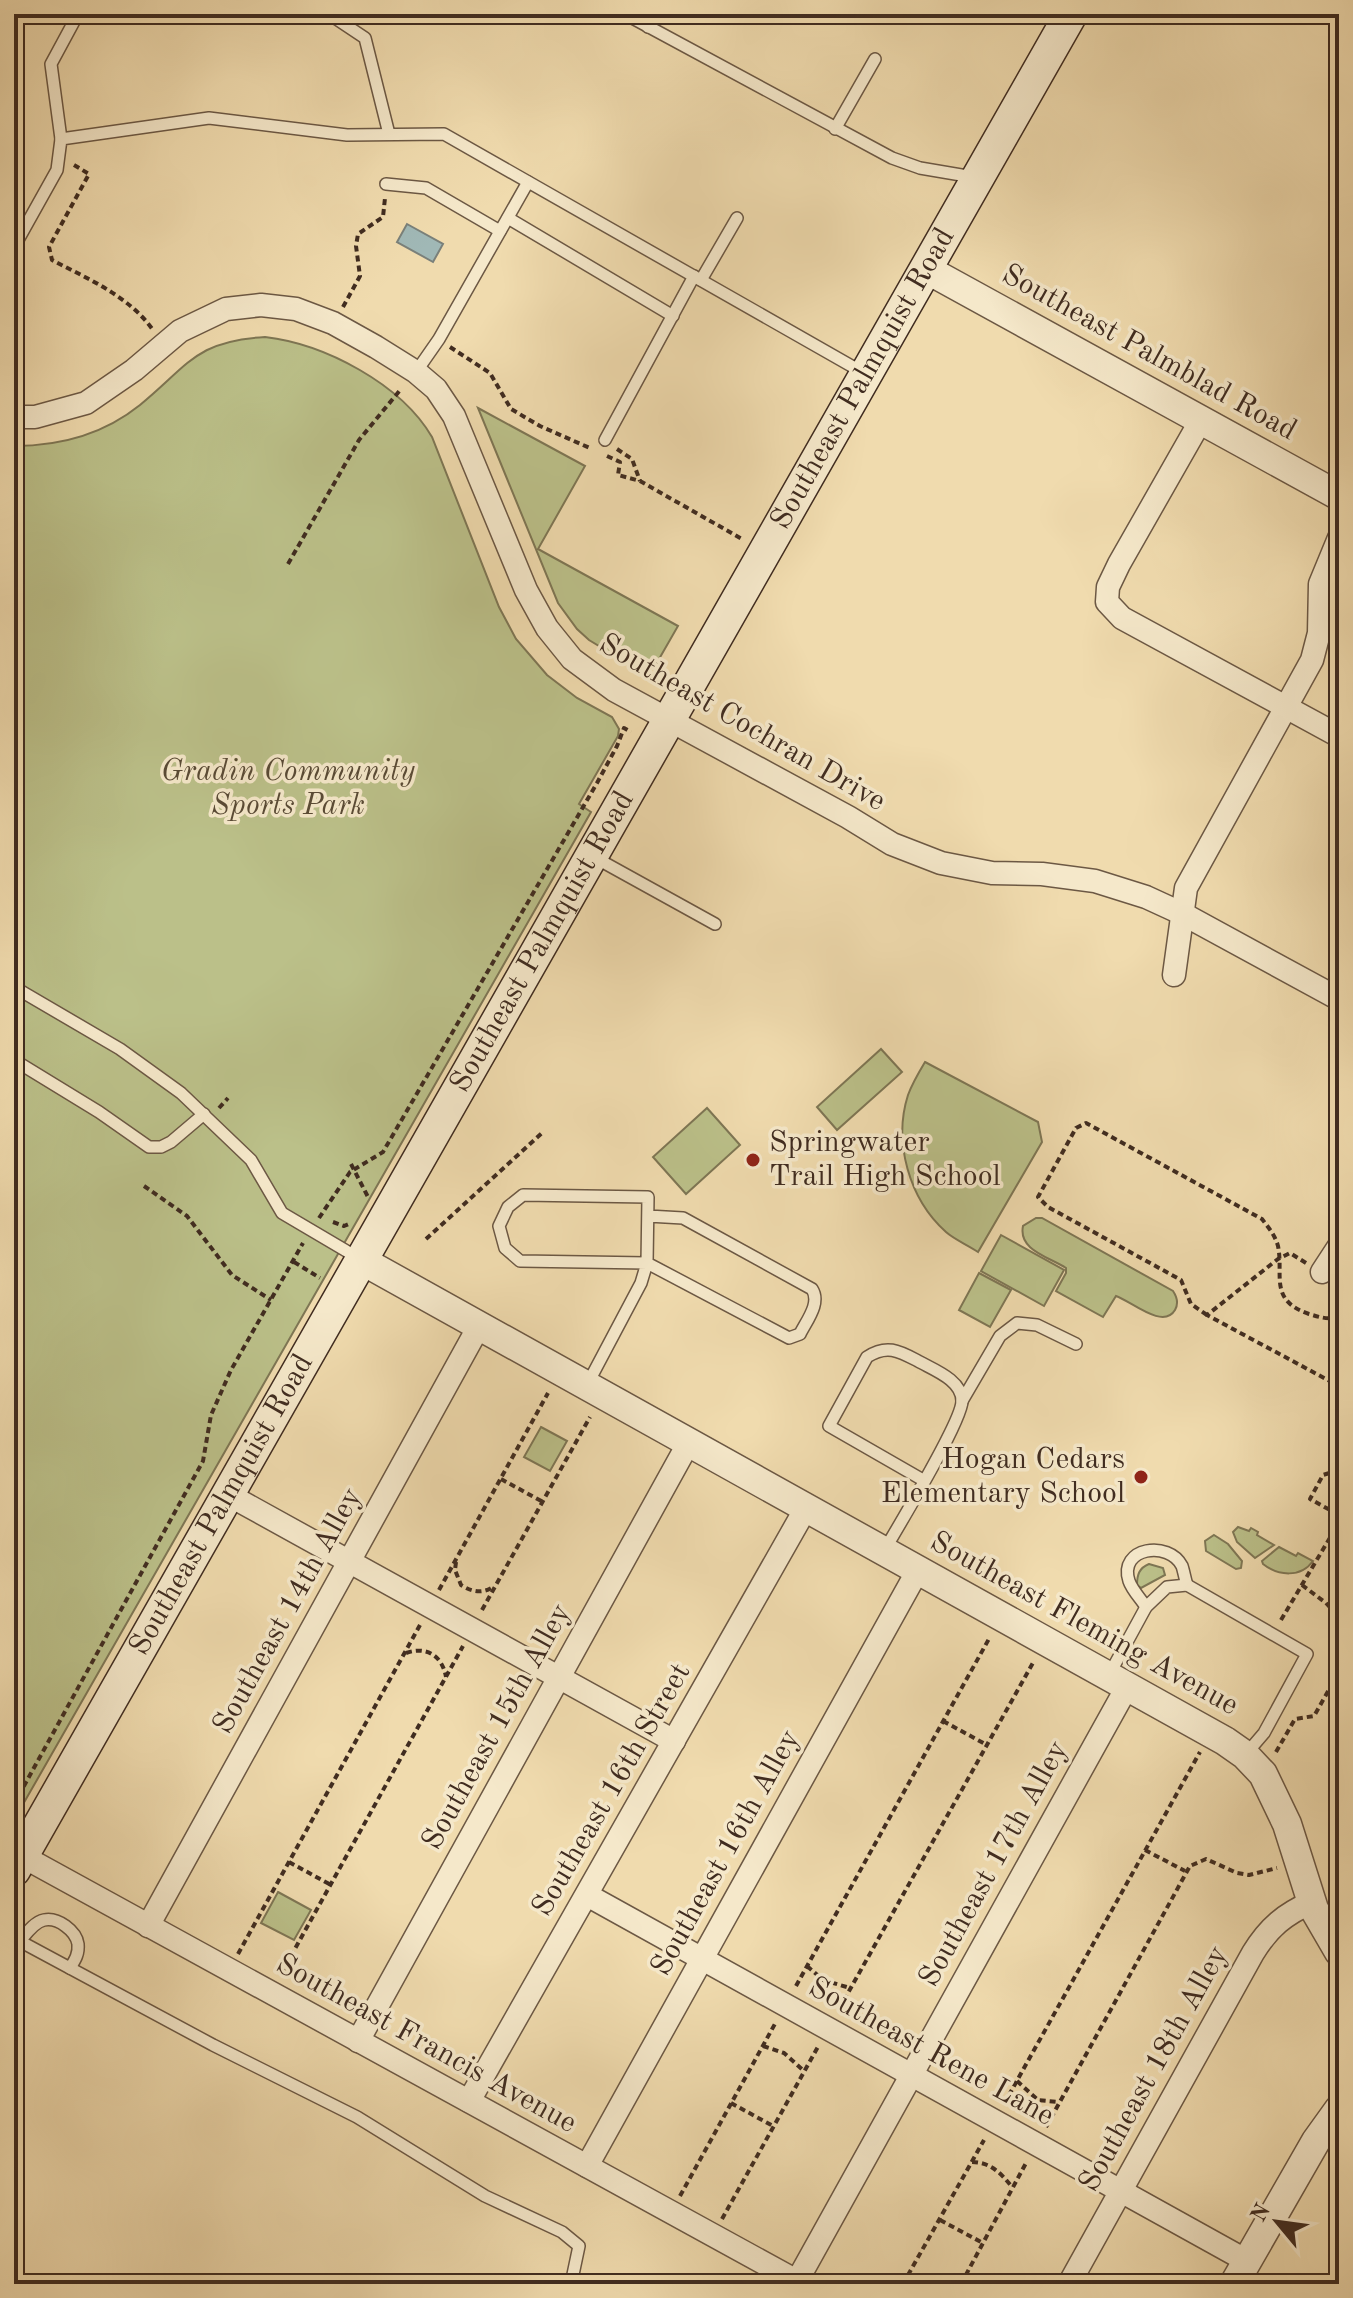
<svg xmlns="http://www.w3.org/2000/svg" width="1353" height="2298" font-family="'Old Standard TT',serif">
<rect width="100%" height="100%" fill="#f0dbae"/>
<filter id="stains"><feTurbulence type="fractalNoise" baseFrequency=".0025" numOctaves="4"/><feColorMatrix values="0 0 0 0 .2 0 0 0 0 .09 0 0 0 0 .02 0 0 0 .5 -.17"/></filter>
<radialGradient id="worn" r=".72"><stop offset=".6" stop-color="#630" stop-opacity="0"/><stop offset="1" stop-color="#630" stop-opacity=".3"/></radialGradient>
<!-- green -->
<g fill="#bbc089" stroke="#7e7654" stroke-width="2">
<path d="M265,337c60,7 136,47 167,100l67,170 17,32 31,36 30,23 35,19 7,12 -1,7 -39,68 12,8 -577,1008v-1374c45,0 90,-12 126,-41 49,-40 55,-64 125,-68z"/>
<path d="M478,408l107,58 -47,83 140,77 -23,40 -18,3 -48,-29 -12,-11 -19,-26z"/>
<path d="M881,1049l21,23 -65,58 -20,-23z"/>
<path d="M925,1062l113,60 4,20 -64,110c-10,-7 -23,-12 -32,-20 -37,-33 -53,-90 -38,-137 4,-11 11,-23 17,-33z"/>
<path d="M707,1108l33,37 -54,49 -33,-37z"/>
<path d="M1036,1218h6l131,73c4,6 6,12 2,19 -12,20 -44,-9 -59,-14l-13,21 -47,-26 10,-18v-5c-17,-11 -48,-18 -43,-42z"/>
<path d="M1001,1235l63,35 -20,36 -63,-35z"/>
<path d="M979,1273l32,17 -21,37 -31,-17z"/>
<path d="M541,1427l26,14 -17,30 -26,-14z"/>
<path d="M1238,1527l11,4 2,-3 7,4 -1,3 17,10 -19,13 -18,-16 -4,-10z"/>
<path d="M1214,1535l14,9 14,17 -1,7 -5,1 -30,-18 -1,-10z"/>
<path d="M1279,1547l17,9 2,-3 15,8c-12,17 -35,15 -50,3l-1,-3z"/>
<path d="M1149,1564l14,4 2,7 -24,13 -4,-3c0,-10 2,-17 12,-21z"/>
<path d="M278,1892l33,18 -17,30 -33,-17z"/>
</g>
<!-- water -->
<path fill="#a0b8b6" stroke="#7a807a" stroke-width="2" d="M407,224l36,20 -10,18 -36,-20z"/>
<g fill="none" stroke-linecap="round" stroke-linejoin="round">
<defs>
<g id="service">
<path d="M329,14l36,24 24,96"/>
<path d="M625,14l267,144 28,10 53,9"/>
<path d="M648,27l8,-13"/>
<path d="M835,129l40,-70"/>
<path d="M61,139l-10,-75 27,-50"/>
<path d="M386,184l40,4 74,43"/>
<path d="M508,218l165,98"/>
<path d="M14,247l43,-77 4,-31 148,-21 138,17 97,-1 418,238"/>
<path d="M701,280l36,-62"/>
<path d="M416,372l23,-33 89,-157"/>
<path d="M605,440l89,-164"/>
<path d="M592,856l123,68"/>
<path d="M14,987l106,62 61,44 70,67 31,53 78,46"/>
<path d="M14,1060l85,52 50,35h12l10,-5 33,-28"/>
<path d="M587,1385l54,-102 6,-20 1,-66 -125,-2 -15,12 -9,19 6,22 15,13 127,2 142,75 11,-4c7,-14 21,-31 12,-45l-129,-71 -35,-2"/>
<path d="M962,1401l38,-65 17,-13 20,2 39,19"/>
<path d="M884,1551c14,-24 78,-130 78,-150 0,-21 -28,-31 -44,-40 -19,-10 -31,-17 -51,-4l-38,69 94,54"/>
<path d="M1146,1607c-5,-8 -14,-17 -17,-26 -11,-34 40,-41 53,-15 2,6 3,13 5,19"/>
<path d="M1109,1675l37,-68 21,-20 20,-2 120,69 -43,79 -18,21"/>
<path d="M14,1938l199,107 144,72 128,79 77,36 17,14 -8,38"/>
<path d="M20,1941c6,-7 14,-19 24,-21 14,-3 32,11 34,24 1,10 -3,16 -8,24"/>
</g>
<g id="minor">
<path d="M14,417h21l51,-14 48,-33 46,-39 46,-22 35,-4 35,4 37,14 43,24 40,25 20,17 18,27 72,174 21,38 25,31 42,31 234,127 44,27 49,19 51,10 50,1 53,7 51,16 37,17 156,85"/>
<path d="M1201,420l-82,144 -11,23 -1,15 15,16 217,118"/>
<path d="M1174,975l12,-87 126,-228 7,-27 1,-49 19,-46"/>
<path d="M1322,1272l17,-26"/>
<path d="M227,1494l447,247"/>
<path d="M22,1856l780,428"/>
<path d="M587,1895l660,366"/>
<path d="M148,1926l331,-600"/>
<path d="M358,2041l331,-599"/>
<path d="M469,2101l337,-593"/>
<path d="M587,2166l331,-596"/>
<path d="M797,2281l330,-594"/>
<path d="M1069,2284l184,-331c16,-26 32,-39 59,-51"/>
</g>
<g id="tertiary">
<path d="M926,269l413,227"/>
<path d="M361,1260l864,481 20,14 18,19 24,50 27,85 25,43"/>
<path d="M1234,2284l82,-143 23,-32"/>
</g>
<g id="secondary">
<path id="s1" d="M14,1870l1057,-1856"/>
</g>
</defs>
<!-- service casing -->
<use href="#service" stroke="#6c5844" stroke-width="14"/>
<!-- minor casing -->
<use href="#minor" stroke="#6c5844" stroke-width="25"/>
<!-- tertiary casing -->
<use href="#tertiary" stroke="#6c5844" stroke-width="31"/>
<!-- secondary casing -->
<use href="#secondary" stroke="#402c20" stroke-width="35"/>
<!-- path -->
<g stroke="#402c20" stroke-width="4" stroke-dasharray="6 4" stroke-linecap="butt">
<path d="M74,165l15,9 -40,73 3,13c36,19 77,36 101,70"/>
<path d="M343,307l17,-31 -4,-30 2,-12 25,-17 2,-19"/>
<path d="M450,347l40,26 21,36 29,17 52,23"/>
<path d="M617,449l15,10 8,22"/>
<path d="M607,456l13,6 -2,13 22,6 102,58"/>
<path d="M288,564l71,-124 42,-51"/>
<path d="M219,1108l9,-10"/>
<path d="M351,1164l17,33"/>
<path d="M144,1186l43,30 45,59 39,25"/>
<path d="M319,1218l31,-46 33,-20 214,-369 20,-37 7,-18 7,4"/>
<path d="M333,1222l11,4 7,-3"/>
<path d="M426,1239l116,-106"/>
<path d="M294,1262l26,16"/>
<path d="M1306,1263l-16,-10 -12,6 -71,56 132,71"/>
<path d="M1207,1315l-16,-11 -10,-24 -133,-73 -10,-10 38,-69 10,-5 176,96c6,8 13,16 16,27 6,29 -10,54 31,68 10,3 19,6 30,3"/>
<path d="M1339,1470l-16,5 -13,24 29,16"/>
<path d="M501,1479l42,23"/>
<path d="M456,1562l-1,8 6,15c11,7 21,9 32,2"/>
<path d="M1302,1585l24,18 13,14"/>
<path d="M439,1590l109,-197"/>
<path d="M482,1610l108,-193"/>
<path d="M1281,1620l50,-84 5,-1 3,-5"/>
<path d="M406,1653c20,-7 36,2 40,24"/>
<path d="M943,1721l44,24"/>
<path d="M1276,1752l19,-33 19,-3 25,-44"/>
<path d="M14,1804l189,-343 8,-46 20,-45 72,-127"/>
<path d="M1145,1850l40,21"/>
<path d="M289,1862l42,23"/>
<path d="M238,1954l182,-329"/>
<path d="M807,1966l16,14 27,8"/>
<path d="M281,1974l182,-328"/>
<path d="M796,1986l194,-349"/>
<path d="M839,2009l195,-348"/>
<path d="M763,2046l21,7 20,18"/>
<path d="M1017,2081l21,19 20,2"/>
<path d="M731,2103l42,23"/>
<path d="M1004,2104l196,-352"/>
<path d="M1046,2127l144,-261 16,-7 31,14 12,2 28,-7"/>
<path d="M972,2162c18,0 29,11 40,25"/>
<path d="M680,2196l96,-174"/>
<path d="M722,2219l97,-174"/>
<path d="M940,2220l43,23"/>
<path d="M903,2284l81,-144"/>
<path d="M961,2284l65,-121"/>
</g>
<!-- service -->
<use href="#service" stroke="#f5e8ca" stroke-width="11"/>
<!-- minor -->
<use href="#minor" stroke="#f5e8ca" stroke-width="22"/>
<!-- tertiary -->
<use href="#tertiary" stroke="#f5e8ca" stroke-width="28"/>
<!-- secondary -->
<use href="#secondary" stroke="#f5e8ca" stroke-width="32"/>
</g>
<!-- markers -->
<g fill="#8f2418" stroke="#f5e8ca" stroke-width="3">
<circle cx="753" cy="1160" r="8"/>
<circle cx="1141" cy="1477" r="8"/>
</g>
<g text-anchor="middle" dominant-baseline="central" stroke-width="7" stroke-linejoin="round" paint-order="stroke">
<!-- street labels -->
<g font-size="30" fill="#402c20" stroke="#f5e8ca">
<text transform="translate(1149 353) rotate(29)">Southeast Palmblad Road</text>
<text stroke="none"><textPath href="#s1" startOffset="1716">Southeast Palmquist Road</textPath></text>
<text transform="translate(742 723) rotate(30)">Southeast Cochran Drive</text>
<text stroke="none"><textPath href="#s1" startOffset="1068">Southeast Palmquist Road</textPath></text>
<text stroke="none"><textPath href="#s1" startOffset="420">Southeast Palmquist Road</textPath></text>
<text transform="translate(288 1611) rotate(-61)">Southeast 14th Alley</text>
<text transform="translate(1084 1624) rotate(29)">Southeast Fleming Avenue</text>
<text transform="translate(497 1727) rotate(-61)">Southeast 15th Alley</text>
<text transform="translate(612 1790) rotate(-60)">Southeast 16th Street</text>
<text transform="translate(726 1853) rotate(-61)">Southeast 16th Alley</text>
<text transform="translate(994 1864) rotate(-61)">Southeast 17th Alley</text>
<text transform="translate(426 2044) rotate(29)">Southeast Francis Avenue</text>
<text transform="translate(931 2052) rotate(29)">Southeast Rene Lane</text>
<text transform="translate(1154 2069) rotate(-61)">Southeast 18th Alley</text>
</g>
<!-- park labels -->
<g font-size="30" font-style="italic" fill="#594a35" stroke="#f5e8ca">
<text x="288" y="772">Gradin Community<tspan x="288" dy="34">Sports Park</tspan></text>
</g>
<!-- poi labels -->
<g font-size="30" fill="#402c20" stroke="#f5e8ca" text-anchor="start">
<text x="769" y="1143">Springwater<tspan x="769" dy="34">Trail High School</tspan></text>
<text x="1125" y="1460" text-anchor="end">Hogan Cedars<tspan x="1125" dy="34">Elementary School</tspan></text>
</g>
</g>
<!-- margin -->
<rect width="1353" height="2298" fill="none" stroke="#f0dbae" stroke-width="48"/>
<rect x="16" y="16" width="1321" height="2266" fill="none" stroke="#402c20" stroke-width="4"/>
<rect x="24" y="24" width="1305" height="2250" fill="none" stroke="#402c20" stroke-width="2"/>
<!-- north arrow -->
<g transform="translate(1277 2222) rotate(299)" stroke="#f5e8ca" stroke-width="6" paint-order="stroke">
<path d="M0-6L14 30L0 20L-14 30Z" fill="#402c20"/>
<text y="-12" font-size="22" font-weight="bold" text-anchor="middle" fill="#402c20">N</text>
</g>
<rect width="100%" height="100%" filter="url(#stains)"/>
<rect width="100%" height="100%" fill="url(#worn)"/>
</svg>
